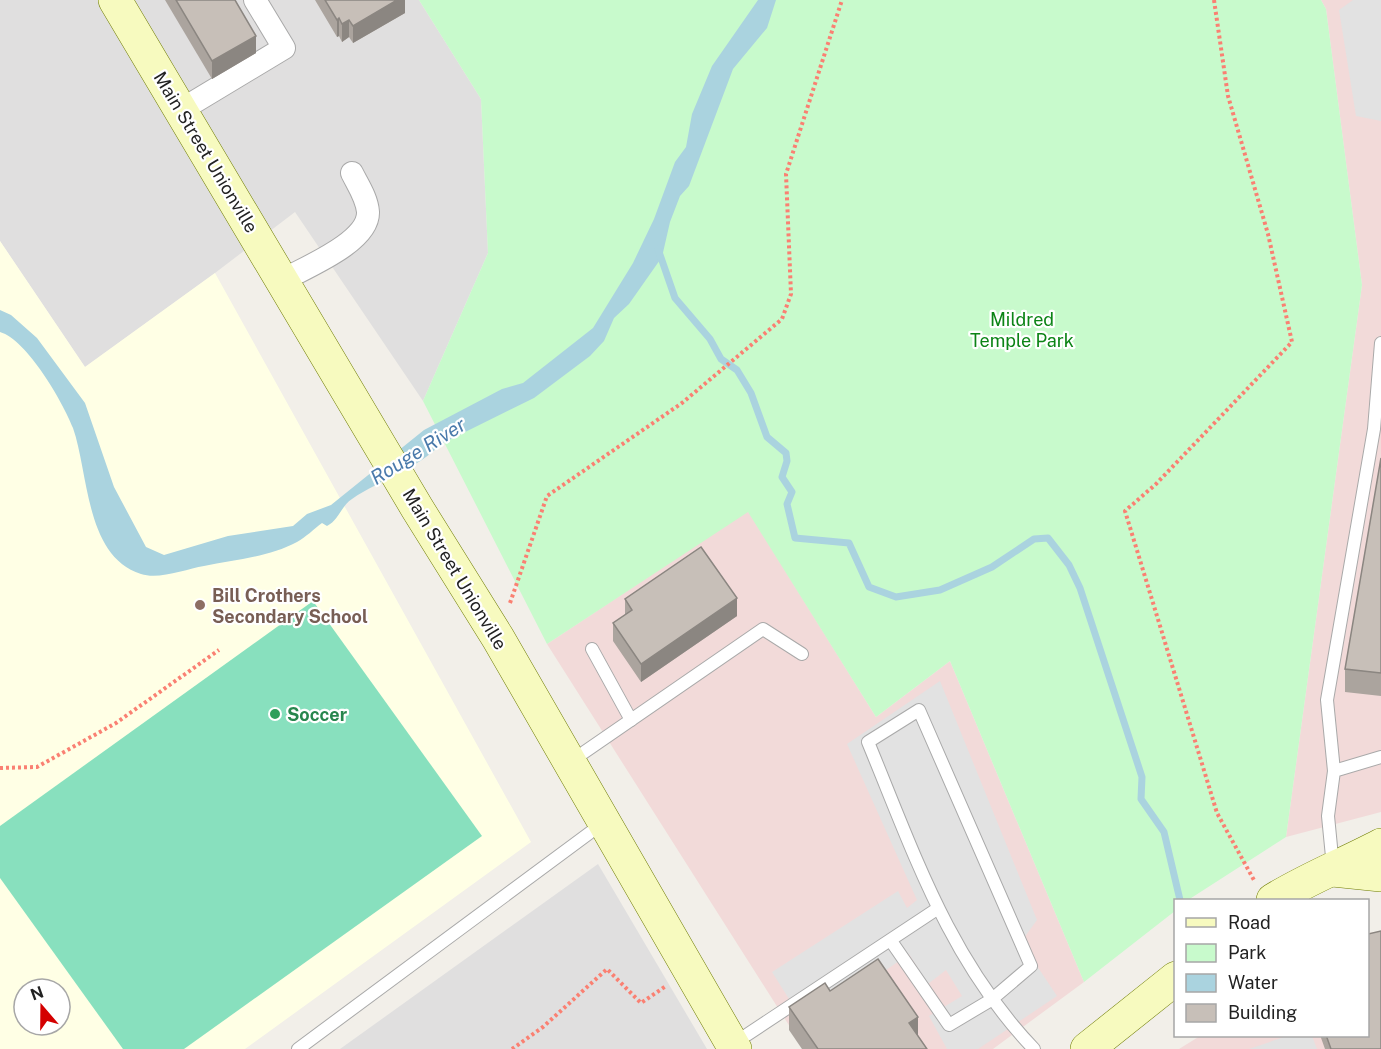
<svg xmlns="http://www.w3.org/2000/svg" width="1381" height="1049" font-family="'Public Sans',sans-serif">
<rect width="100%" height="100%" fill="#f2efe9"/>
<!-- residential -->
<g fill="#e0dfdf">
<path d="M0,0h419l62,99 7,154 -65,148 -128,-189 -80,61 -130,94 -85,-126z"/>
<path d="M598,864l109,185h-367z"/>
</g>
<!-- commercial -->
<g fill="#f2dad9">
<path d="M1321,0h60v812l-95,25 76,-552 -36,-276z"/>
<path d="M748,511l128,206 74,-56 134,321 -91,67h-189l-257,-405z"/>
<path d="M1381,931v118h-202l21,-13h168v-103z"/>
</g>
<!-- education -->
<path fill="#ffffe5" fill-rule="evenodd" d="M0,241l85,126 130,-94 316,569 -286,207h-245zM24,989h36v36h-36z"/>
<!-- park -->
<path fill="#c8facc" d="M419,0h902l5,9 36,276 -76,552 -98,63h-12l-1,11 -91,71 -134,-321 -74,56 -128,-205 -201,132 -124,-243 65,-148 -7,-154z"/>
<!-- pitch -->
<path fill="#88e0be" d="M313,601l169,235 -298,213h-61l-123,-171v-52z"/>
<!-- parking -->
<g fill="#e2e2e2">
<path d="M1353,0h28v121l-25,-5 -17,-106z"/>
<path d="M940,681l97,239 -16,22 36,54 -79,53h-31l-18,-33 33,-20 -16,-26 -18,14 -19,-30 -40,28 -68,36 -29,-46 126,-81 9,17 10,-8 -70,-156z"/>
<path d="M1287,1036h25l5,13h-68z"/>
</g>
<!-- water -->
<path fill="#aad3df" d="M758,0h18l-9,28 -34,41 -44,117 -9,10 -10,26 -8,35 -33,47 -15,14 -10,23 -14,15 -56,42 -93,46c-25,26 -60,35 -89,55 -11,7 -13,21 -25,27l-5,-3c-8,6 -16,14 -25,19 -28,15 -63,18 -93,24 -18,3 -45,14 -63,8 -56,-18 -52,-100 -68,-146 -10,-26 -46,-88 -73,-96v-22l11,5 26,23 48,65 29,84 32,60 18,8 64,-19 65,-10 14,-12 24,-9 93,-75 78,-41 21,-6 70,-55 40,-65 21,-44 21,-57 11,-15 6,-33 20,-48z"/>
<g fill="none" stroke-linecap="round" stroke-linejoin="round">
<!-- stream -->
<path stroke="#aad3df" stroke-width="7" d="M658,249l17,49 35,41 11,20 16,11 14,23 16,44 19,16 1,8 -5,16 10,15 -5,12 8,34 54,5 20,44 27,10 44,-7 52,-23 42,-28 14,-1 21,27 11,23 62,189 -1,22 23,33 16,68"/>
<defs>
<g id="lane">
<path d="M592,649l39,71"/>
<path d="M570,762l193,-133 39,25"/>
<path d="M1334,771l-7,-71 47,-271 7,-86"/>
<path d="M1333,867l-5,-51 6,-45 47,-14"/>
<path d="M891,941l58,84 42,-25 40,-34 -112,-256 -51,32c46,111 81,218 166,307"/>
<path d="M733,1044l204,-135"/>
<path d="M298,1049l305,-226"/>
</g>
<g id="street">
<path d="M181,110l103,-62 -29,-48"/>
<path d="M283,280c23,-13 86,-38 85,-68 -1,-14 -10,-27 -16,-39"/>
</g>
<g id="secondary">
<path d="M115,0l302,508 81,130 237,411"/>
<path d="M1333,870l48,5"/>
<path d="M1273,900c34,-21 72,-36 108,-55"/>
<path d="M1087,1049l89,-71"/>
</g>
</defs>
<!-- lane casing -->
<use href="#lane" stroke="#a9a9a9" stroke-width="14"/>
<!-- street casing -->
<use href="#street" stroke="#a9a9a9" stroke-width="24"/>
<!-- secondary casing -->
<use href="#secondary" stroke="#707d05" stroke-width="34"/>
<!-- path -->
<g stroke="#fa8072" stroke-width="4" stroke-dasharray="3 3" stroke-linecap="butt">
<path d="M1214,0l14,96 40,138 24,108 -136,142 -31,27 92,302 38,69"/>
<path d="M510,603l37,-107 135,-93 100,-84 9,-25 -5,-120 56,-174"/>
<path d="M0,768l37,-1 79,-44 103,-73"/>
<path d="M512,1049l31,-22 64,-58 34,34 25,-17"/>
</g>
<!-- lane -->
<use href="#lane" stroke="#fff" stroke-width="12"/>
<!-- street -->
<use href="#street" stroke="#fff" stroke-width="22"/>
<!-- secondary -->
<use href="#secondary" stroke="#f7fabf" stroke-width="33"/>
</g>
<!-- wall -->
<g fill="#aba49e">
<path d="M165,0h70l21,53 -44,26z"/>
<path d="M315,0h90v13l-52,30 -4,-6 -7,5 -3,-6 -2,1z"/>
<path d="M1381,458v238l-36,-4v-23z"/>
<path d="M625,599l112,17 -96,66 -28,-41v-18l12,-8z"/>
<path d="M1368,934l13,115h-56l-5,-14h48z"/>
<path d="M830,991l88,45 9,13h-125l-13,-19v-23z"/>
</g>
<!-- shaded-wall -->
<g fill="#8b8681">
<path d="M397,0h8v13l-52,30v-17z"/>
<path d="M339,18v18l-2,1v-17z"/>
<path d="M349,20v17l-7,5v-18z"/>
<path d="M256,36v17l-44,26v-18z"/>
<path d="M737,598v18l-96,66v-18z"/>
<path d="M918,1017v23l-9,-17z"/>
</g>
<!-- building -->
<g fill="#c7bfb8" stroke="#8b8681" stroke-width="1.5">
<path d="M176,0h59l21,36 -44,25z"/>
<path d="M325,0h72l-44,26 -4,-6 -7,4 -3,-6 -2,2z"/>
<path d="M1381,458v215l-36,-4z"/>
<path d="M701,547l36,51 -96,66 -28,-41 19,-13 -7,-11z"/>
<path d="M1381,931v118h-50l-5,-14h42v-101z"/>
<path d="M878,959l40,58 -9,6 18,26h-109l-29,-42 36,-24 5,8z"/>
</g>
<!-- markers -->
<circle fill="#8d6e63" stroke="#fff" stroke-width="2" cx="200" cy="605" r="6"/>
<circle fill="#2e9e5b" stroke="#fff" stroke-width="2" cx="275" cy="714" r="6"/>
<g text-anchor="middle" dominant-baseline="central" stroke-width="4.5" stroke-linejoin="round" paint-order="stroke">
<!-- street labels -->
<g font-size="18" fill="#222" stroke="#fff">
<text transform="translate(206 152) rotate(59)">Main Street Unionville</text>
<text transform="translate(455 569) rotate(59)">Main Street Unionville</text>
</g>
<!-- park labels -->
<g font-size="18" fill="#0c8416" stroke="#fff">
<text x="1022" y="319">Mildred<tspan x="1022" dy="21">Temple Park</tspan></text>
</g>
<!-- education labels -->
<g font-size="18" font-weight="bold" fill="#785e54" stroke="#fff" text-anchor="start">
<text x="212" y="595">Bill Crothers<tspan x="212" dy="21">Secondary School</tspan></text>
</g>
<!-- leisure labels -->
<g font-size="18" font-weight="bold" fill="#27864d" stroke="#fff" text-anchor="start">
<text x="287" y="714">Soccer</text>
</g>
<!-- water labels -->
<g font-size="20" font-style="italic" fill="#4a7aab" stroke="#fff">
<text transform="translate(418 451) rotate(-32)">Rouge River</text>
</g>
</g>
<!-- legend -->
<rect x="1174" y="899" width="195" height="138" fill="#ffffff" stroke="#a7a7a7" stroke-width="1.5"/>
<rect x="1186" y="918" width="30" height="9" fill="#f7fabf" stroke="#a7a7a7" stroke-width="1.5"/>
<text x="1228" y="929" font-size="18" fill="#222222">Road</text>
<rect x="1186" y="944" width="30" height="18" fill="#c8facc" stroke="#a7a7a7" stroke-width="1.5"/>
<text x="1228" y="959" font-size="18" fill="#222222">Park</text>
<rect x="1186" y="974" width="30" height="18" fill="#aad3df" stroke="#a7a7a7" stroke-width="1.5"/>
<text x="1228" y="989" font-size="18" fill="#222222">Water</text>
<rect x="1186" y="1004" width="30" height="18" fill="#c7bfb8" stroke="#a7a7a7" stroke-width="1.5"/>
<text x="1228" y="1019" font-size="18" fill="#222222">Building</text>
<!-- north arrow -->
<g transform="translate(42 1007) rotate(340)"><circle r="28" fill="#ffffff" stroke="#a7a7a7" stroke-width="1.5"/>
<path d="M0-4.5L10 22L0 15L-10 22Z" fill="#d40000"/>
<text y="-9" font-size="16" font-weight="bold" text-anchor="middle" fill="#222222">N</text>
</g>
</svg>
